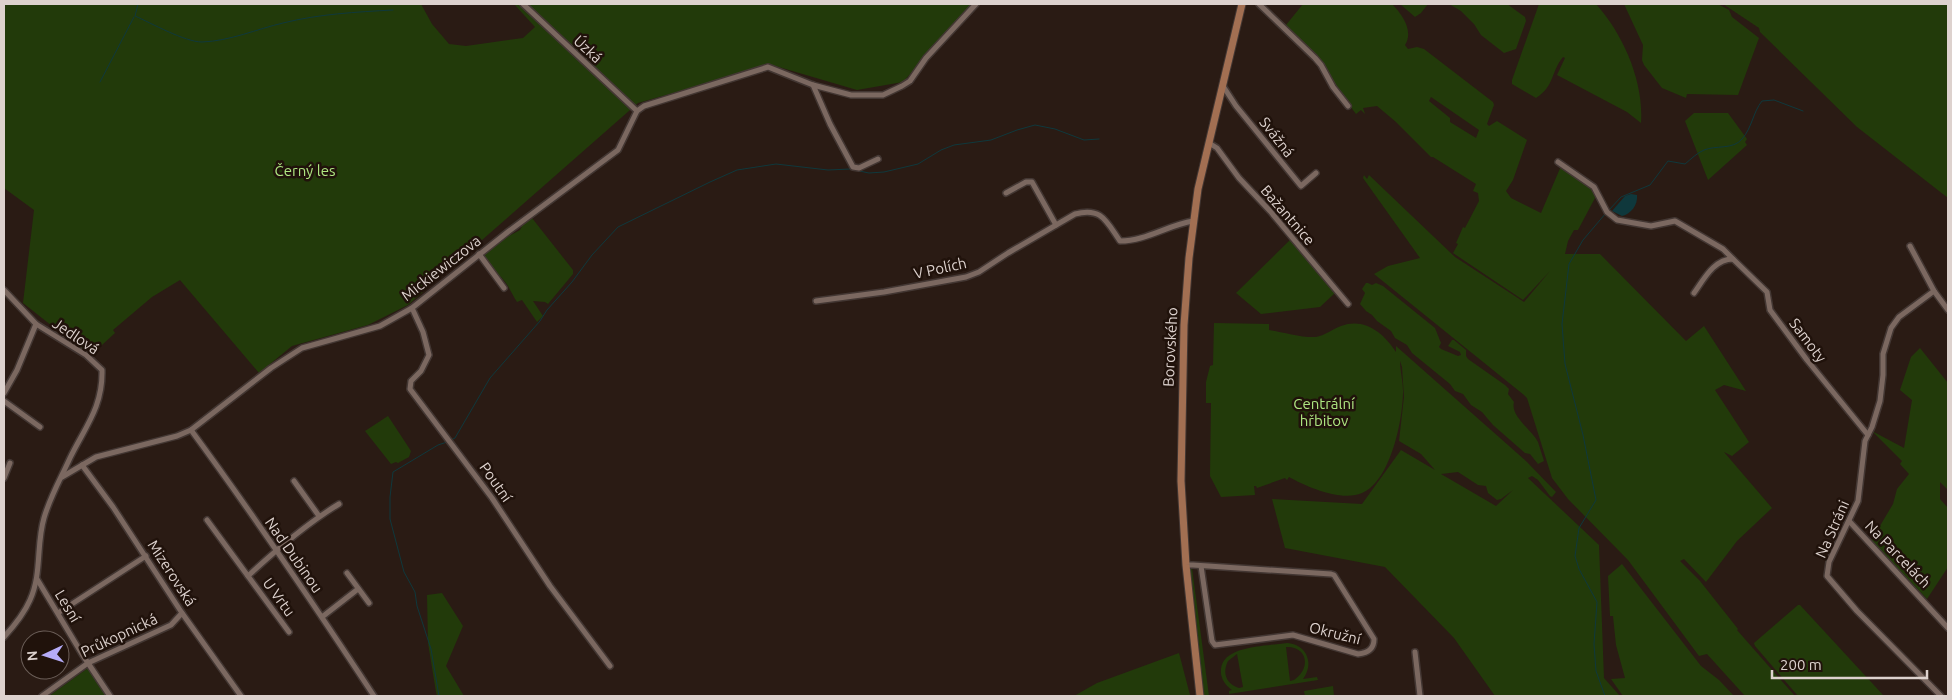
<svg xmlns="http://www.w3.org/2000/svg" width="1952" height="700" font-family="Ubuntu,sans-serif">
<rect width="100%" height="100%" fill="#2a1b14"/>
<!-- green -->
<g fill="#223a0a" fill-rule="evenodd">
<path d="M4,4h417l11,20 17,20 17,2 57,-8 12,-11 -21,-23h459l-70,78 -46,8 -85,-25 -134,38 -230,202 -40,20 -76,21 -33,27 -79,-93 -28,17 -39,33 2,3 -25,23 -67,-53 11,-93 -30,-22z"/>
<path d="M1303,4h89c10,10 22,27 13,41l3,4 9,-2 7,2 69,53 1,3 -7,19 2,2 8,-5 30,19 -14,40 -7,11 5,7 30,15 20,-47 33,23 1,9 -17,32h-4l-6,11 -3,13h35l86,87 18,-15 42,65 -22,-6 -9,5 34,52 -17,14 -8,-4 48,56 -35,33 -31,41 -22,-23 -4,2 20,20 38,48 -1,1 58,66h-50l-38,-42 -8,2 -71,-96 -60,-61 -16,-21 -25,-80 -3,-3 -150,-121 14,-8 32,-8 -57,-80 1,-3 3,4 2,-4 86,82 69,45 26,-31 -27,29 -70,-47 5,-9 -2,-1 7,-16 2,1 14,-27 -1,-8 -5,-2 3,-7 -43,-27h-2l-35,-35 -19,-16 -14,2 2,6 -4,-4 -5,4 -24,-32 -7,-15 -19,-21 -44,-41 24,20zM1431,97l48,33 -3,8 -26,-16v-4l-21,-17z"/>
<path d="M1400,4h28l-7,9 -6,4z"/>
<path d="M1449,4h58l18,13 1,4 -10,28 -12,4 -23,-18 -7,-11 -13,-13z"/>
<path d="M1539,4h57c27,30 48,77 45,119l-14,-11 -70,-37 8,-17 -2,-1c-12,14 -8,29 -27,41l-24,-14v-4z"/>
<path d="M1624,4h94l11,6 3,7 27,21 -21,57 -51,-1 -1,4 -24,-10 -18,-23 -2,-5 1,-15z"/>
<path d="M1723,4h225v194l-91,-71 -97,-95 -1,-4z"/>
<path d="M1694,113h34l19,26 -2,3 2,3 -39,35 -23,-59z"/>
<path d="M532,218l41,52v4l-25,30 -3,-2 -12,-1 10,15 -6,6 -15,-22 -5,2c-6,-9 -11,-24 -22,-29l-12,-17 1,-2 21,-16 15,-8 2,-4z"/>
<path d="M1290,240l45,53 -15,14 -59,7 -25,-21z"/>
<path d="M1366,283h2l4,2 4,-2 7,3 52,42 6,15 -2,4 2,2 17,7 3,-1 -1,-3 -12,-6 4,-6h2l12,10v6l2,3 37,26 4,4 -1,5 6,8c-4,14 18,28 24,40 2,6 4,13 6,19l-6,3 -8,-10 -5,-1 -32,-28 -11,-13 -11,-7 -8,-11 -8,-3 -5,-7 -38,-31 -5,-8 -12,-7 -4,-7 -14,-10 -5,-6 -6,-4 -6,-7 5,-11 -3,-4z"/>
<path d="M1214,323l55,1v6c14,2 34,8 47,7 8,-1 17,-8 25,-11 23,-9 43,7 55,26v-6l131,116 29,30 -4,5 -2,-1 -12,-16 -6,-4 -4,2 71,67 5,133 16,18h-125l-41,-58 -69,-71 -100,-19 -13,-49 90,5 39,-54 34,20 -14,-16 -22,-13 5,-44 -2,-30 -2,-6c0,9 3,20 3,30 0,28 -12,90 -41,102 -20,9 -55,-6 -73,-16l-2,3 -2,-2 -28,10 -1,-2h-2l1,9 -34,2 -11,-21 1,-73h-5v-21l4,-16 3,-1zM1458,472l20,13 8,1 2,7 9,7 4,-1 12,-9 -17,16 -55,-32z"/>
<path d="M1920,348l28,35v107l-8,-8v17l8,9v59l-21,32 -56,-58 22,-37 4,-15 12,-15 -9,-10 2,-3 -30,-30 32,17 8,-48 -12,-10 11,-33z"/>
<path d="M388,416l23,35 -2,6 -11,6 -2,-1 -5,2 -26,-33z"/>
<path d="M1622,564l79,102 18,14 15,16h-111l-12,-17 14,-1 -9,-33 -3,-29h-3l-2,-40z"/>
<path d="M1192,568l17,128h-6l-14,-126z"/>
<path d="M442,593l21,33 -17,40 18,30h-27l-1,-4 -8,-49 -1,-48z"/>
<path d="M1798,605h2l84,91h-86l-43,-50 -1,-3z"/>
<path d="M1287,643c19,1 28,20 16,36l14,-2 1,3 -89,14v-3l3,-1c-7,-5 -12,-12 -11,-21 2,-24 47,-23 66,-26zM1286,647c22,-1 25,22 8,33l-4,1zM1237,654l6,33 -4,1c-13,-4 -17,-15 -11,-27z"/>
<path d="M1179,653l11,42 -116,1 23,-13z"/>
<path d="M88,668l19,28h-58z"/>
<path d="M1333,686l1,10h-29l-1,-5z"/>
</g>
<!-- water -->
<path fill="#0f383c" d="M1631,194l6,1c1,10 -6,19 -15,21l-10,-5 13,-15z"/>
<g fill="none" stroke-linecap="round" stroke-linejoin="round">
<!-- stream -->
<g stroke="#0f383c" stroke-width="1">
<path d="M138,4l-3,12c16,7 50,26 67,26 28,-1 55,-13 81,-19 36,-9 73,-11 110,-13"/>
<path d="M100,82l34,-65"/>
<path d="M1609,210l12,-13 29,-12 18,-24 17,3c6,-5 12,-11 19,-14 12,-5 29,0 38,-11 10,-11 11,-27 20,-38l12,-1 29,11"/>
<path d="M451,440l4,-2 35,-60 50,-57 7,-11 25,-28 20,-27 26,-28 92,-45 27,-12 39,-6 52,6 22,-1 19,4 15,-1 34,-8 23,-14 13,-5 37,-5 26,-10 18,-5 20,4 29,11 15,-1"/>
<path d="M439,696l-8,-47 -14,-43 -2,-14 -11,-20 -14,-53v-22l3,-25 45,-27 9,-3"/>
<path d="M1605,696l-9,-25 -2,-27 3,-42 -18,-33 -4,-13 4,-28 17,-28 -13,-65 -18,-71 -3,-40 7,-60 14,-24 23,-27"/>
</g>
<defs>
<g id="street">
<path d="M523,4l114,107"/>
<path d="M1259,4l56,54 6,7 12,22 15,19"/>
<path d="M813,85l17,39 23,43 6,1 19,-9"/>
<path d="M1223,86l13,20 65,80 15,-13"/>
<path d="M1209,143l8,5 22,30 31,33 78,93"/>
<path d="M1558,162l36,25 13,25 10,8 34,6 24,-5 48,28 10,10"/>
<path d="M1006,193l20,-11h6l24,43"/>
<path d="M1910,246l24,45 14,19"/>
<path d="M479,254l25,34"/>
<path d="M4,290l32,34 50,31 16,15c1,37 -17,57 -32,88 -9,20 -20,39 -26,60 -8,27 -2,56 -14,82 -6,14 -16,26 -26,37"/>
<path d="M1934,291l-35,26 -8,11 -8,26v21l-3,26 -8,26 -7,14 -7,60 -29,61 -2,14 30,35 84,85"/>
<path d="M1694,293c10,-14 20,-34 39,-34l34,33 3,18 37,50 61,75"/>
<path d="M816,301l68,-9 82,-15 13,-5 29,-19 67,-39c27,-7 31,7 45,27 26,0 48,-16 73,-20"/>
<path d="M412,308l11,24 6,23 -8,16 -10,10 -1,8 82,109 58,88 60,80"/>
<path d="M4,393l13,-23 19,-46"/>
<path d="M4,401l36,26"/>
<path d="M191,430c64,87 124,176 183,266"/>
<path d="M82,465l31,42 69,106 59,83"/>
<path d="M62,477l34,-20 81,-21 14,-6 80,-62 31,-20 78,-22 32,-18 97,-77 109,-81 19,-39 7,-5 124,-39 45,18 38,10h32l19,-9 8,-5 16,-23 50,-54"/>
<path d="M4,478l6,-15"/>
<path d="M294,481l25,35"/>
<path d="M207,520l82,112"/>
<path d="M1849,521l99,107"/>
<path d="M1186,565h7l138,9 3,1 40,64c0,10 -6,14 -16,15l-65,-19 -78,10 -3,-4 -11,-75"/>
<path d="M347,573l22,30"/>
<path d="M248,576c29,-27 58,-52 91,-72"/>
<path d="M37,579l45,75 28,42"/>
<path d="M58,613l88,-57"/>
<path d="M322,617l36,-28"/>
<path d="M1415,652l5,44"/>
<path d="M42,696l46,-33 83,-38 11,-12"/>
</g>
<path id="secondary" d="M1200,696l-14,-131 -5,-84 3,-156 5,-67 9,-69 44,-185"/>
</defs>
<!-- street casing -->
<use href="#street" stroke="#433733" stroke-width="8"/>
<!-- secondary casing -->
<use href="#secondary" stroke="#433733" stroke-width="9"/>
<!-- street -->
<use href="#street" stroke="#7b6860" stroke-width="5"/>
<!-- secondary -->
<use href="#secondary" stroke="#a26f52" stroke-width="7"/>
</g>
<g text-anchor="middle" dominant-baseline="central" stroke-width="5" stroke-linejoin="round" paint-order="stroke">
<!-- street labels -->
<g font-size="15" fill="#ddd2ce" stroke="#20120b">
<text transform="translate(588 49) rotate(43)">Úzká</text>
<text transform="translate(1277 137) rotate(52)">Svážná</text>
<text transform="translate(1288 215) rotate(49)">Bažantnice</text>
<text transform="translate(441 268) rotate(-38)">Mickiewiczova</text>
<text transform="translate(940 268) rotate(-12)">V Polích</text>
<text transform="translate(76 336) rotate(34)">Jedlová</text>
<text transform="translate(1808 340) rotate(53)">Samoty</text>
<text transform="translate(1170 347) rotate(-87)">Borovského</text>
<text transform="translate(496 482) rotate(55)">Poutní</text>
<text transform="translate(1832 529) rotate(-66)">Na Stráni</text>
<text transform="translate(1898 554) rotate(46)">Na Parcelách</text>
<text transform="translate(294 555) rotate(55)">Nad Dubinou</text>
<text transform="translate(172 573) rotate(57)">Mizerovská</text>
<text transform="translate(279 597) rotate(54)">U Vrtu</text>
<text transform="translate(68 606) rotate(59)">Lesní</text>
<text transform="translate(1335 633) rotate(14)">Okružní</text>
<text transform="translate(119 635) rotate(-25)">Průkopnická</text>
</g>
<!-- park labels -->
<g font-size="15" fill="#aee681" stroke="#20120b">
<text x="305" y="170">Černý les</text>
<text x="1324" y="403">Centrální<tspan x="1324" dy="17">hřbitov</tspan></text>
</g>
</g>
<!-- border -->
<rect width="1952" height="700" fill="none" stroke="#ddd2ce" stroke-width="10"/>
<!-- north arrow -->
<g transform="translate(45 655) rotate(266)"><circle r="24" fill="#20120b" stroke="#6c5f59"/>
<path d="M0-4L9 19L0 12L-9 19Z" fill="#b6acf8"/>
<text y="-8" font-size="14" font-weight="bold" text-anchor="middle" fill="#ddd2ce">N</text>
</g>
<!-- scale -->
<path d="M1772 670v8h155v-8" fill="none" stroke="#ddd2ce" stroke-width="2.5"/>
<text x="1780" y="670" font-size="15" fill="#ddd2ce" stroke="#20120b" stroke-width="4" paint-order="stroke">200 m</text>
</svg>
